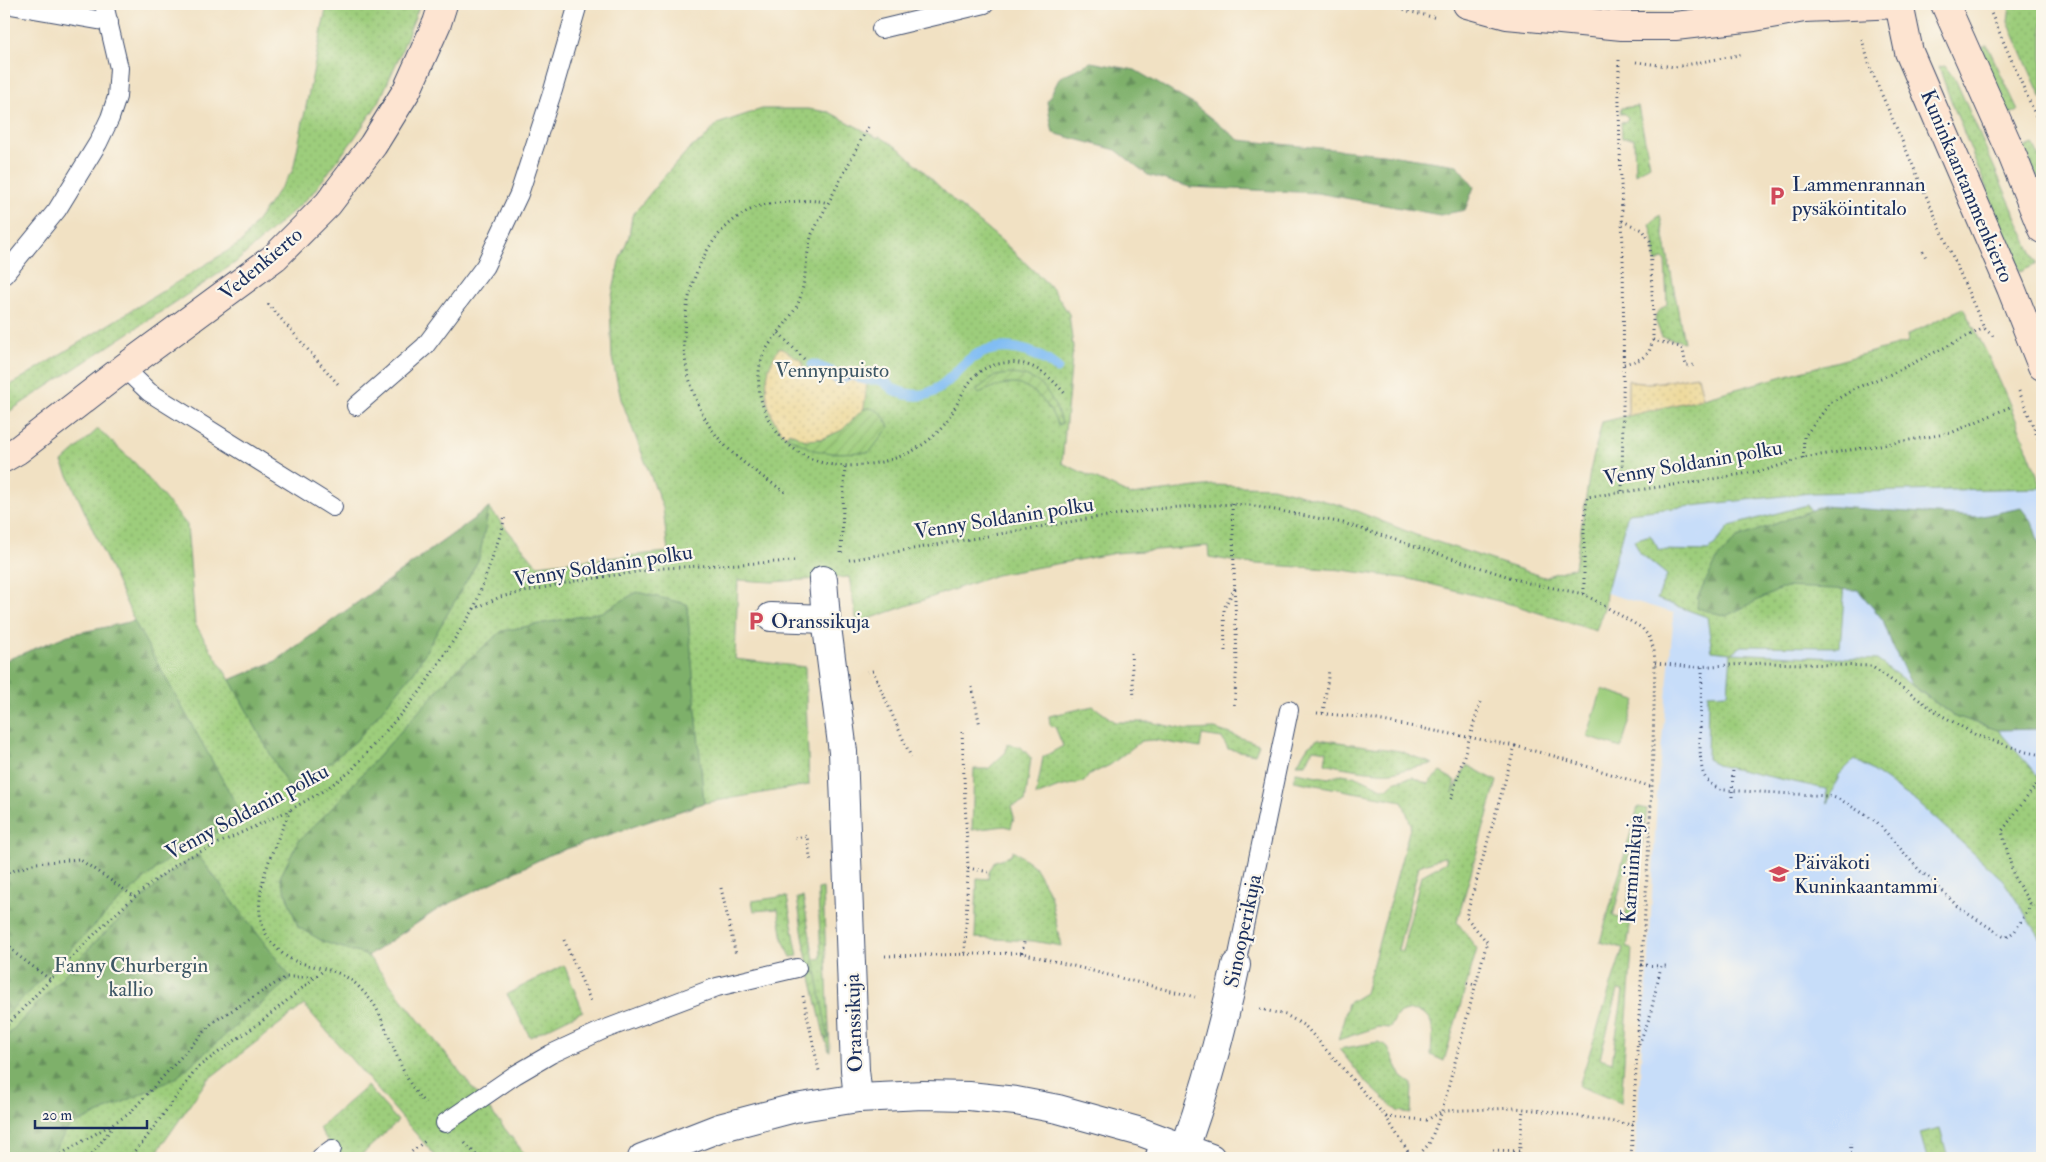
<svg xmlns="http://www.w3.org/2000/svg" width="2046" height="1162" font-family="'IM FELL Double Pica',serif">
<defs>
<pattern id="grass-dots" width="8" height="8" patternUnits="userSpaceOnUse" patternTransform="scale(1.25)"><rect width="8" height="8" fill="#9dcd7b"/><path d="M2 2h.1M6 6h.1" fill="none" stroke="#87b06d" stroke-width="1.8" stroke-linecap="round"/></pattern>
<pattern id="forest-firs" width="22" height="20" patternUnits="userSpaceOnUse" patternTransform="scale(1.25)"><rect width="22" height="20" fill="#7eb06b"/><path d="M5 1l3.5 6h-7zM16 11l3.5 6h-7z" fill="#66905b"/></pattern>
<pattern id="sand-dots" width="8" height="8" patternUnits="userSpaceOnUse" patternTransform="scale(1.25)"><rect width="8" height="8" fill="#eeda9e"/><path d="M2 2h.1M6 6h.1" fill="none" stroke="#ccbb8a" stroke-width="1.8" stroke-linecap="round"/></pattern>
<pattern id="garden-furrows" width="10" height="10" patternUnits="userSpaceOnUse" patternTransform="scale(1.25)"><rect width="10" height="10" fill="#9dcd7b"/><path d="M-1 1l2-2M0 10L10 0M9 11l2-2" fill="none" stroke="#87b06d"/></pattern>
</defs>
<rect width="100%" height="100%" fill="#fbf7ec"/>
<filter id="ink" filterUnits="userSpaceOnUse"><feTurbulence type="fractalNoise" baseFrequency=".02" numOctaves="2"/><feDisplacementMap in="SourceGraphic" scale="10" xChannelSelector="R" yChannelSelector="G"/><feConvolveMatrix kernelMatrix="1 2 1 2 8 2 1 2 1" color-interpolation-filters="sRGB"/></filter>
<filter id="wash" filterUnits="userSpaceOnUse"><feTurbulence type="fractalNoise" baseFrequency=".0096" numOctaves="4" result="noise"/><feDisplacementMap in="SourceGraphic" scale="20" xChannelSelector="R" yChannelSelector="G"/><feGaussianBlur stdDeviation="1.12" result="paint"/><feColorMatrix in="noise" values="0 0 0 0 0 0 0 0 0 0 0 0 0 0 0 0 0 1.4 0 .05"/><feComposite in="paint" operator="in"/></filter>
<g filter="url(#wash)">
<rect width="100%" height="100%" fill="#f1e1c3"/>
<!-- built -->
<path fill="#c7ddf9" d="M2042,488v665l-13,5h-394l9,-148 4,-35 9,-180 17,-182 -68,-20 22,-80 182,-20z"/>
<!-- grass -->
<g fill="url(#grass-dots)" stroke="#5c7e6c" fill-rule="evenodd">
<path d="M327,4h93l-20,51 -21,47 -26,38 -42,55 -76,68 -231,152v-26l238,-147 51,-72z"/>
<path d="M2010,4h32v95l-34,-77z"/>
<path d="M1987,45l31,65 -9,5 -31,-66z"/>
<path d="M1945,66l11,15 81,183 -17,8 -72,-179 -9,-26z"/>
<path d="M1638,106l12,59 -15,9 -1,-36h-12l-1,-16 4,1 3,-5 -3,-4h-5l1,-6z"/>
<path d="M762,109h45l22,3 49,26 1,-2 24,15 53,52 46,38 50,47 17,26 4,33 -11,116 69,32 82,-10 59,2 72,19 72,29 128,42 31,-10 15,-96 12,-49 101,-24 205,-56 -1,-7 56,-27c33,57 56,118 79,180l-232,5 -182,20 -22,80 -1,12 -9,26 -82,-26 -104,-26 -68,-9 -99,-7 -34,-6 -1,-11 -92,7 -120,22 -139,48 -8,-46 -77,5 -34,-2 -3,79 70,8 4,118 -105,18 -153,51 -113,55 -70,47 160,202h-91l-133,-153 -97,75 -54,78h-149v-284l130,-254 -72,-158 36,-33 37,34 52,62 8,99 35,56 46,-19 213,-153 48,57 131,-13 -5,-44 -42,-109 -9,-41 -2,-52 9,-45 10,-25 3,-20 29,-36 29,-32 12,-7 15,-17z"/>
<path d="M2033,144l9,19v25l-18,-40z"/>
<path d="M1660,215l24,127 -22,-5 -7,-17 1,-6 11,-10 -2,-44 -3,-1 -6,3 -2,-21 -4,-17z"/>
<path d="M1807,505l40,54 -7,88 -98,-1 -10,7 145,7 75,55 46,15 44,51v159l-39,-60 -86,-78 -62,-43 -16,16 -12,28 -1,-14 -105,-23 -14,-7 1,-65 20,-1 3,-40 -19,-2 -5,-34 -50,-18 10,-24 -27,-22 -6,-13 16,-5 9,15 50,1 21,-25z"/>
<path d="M1093,706l22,16h35l37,8 28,-1 44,15 -4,10 -27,-5 -6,-11 -20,-3 -2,13 -46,-8 -13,1 -31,24 -21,10 -5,7 -25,5 -23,9 7,-39 20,-11 -8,-19 -5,-2 -1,-9z"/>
<path d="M1318,739l82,12 33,13c-14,2 -28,6 -42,8 -13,2 -54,-5 -66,-9l2,-12 -14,-2 -7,15h-9l11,-18z"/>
<path d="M1007,744l14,3 10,11 -6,44 -14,4 3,11 -3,11 -6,-2 -33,4 2,-61h14l18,-17z"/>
<path d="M1467,765l30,16 -40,141 20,27 -33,112 -13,-6 1,-19 2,-2c-2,-5 -2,-11 -5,-15 -8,-11 -22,-10 -32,-4l-7,13 -12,-1 -40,13 10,-37 17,-10 46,-169 -9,-23 -108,-20 2,-9 32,6 14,-4 17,3 23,11h6l8,-7 17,-4 14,7 13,-12 16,9 -3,12zM1446,856v6l-25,14 -19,75 -4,-1 21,-84z"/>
<path d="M1638,807l9,2 -20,139 5,1 -11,154 -42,-17 44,-138 -23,-6zM1630,851l5,1 -10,68 -12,-4zM1618,990l5,1 -11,71 -12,-4z"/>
<path d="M1013,850l21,16 16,28 11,52 -28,-5 -58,-3 2,-60 11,1 1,-7 6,-11 15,-5z"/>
<path d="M823,888l7,163h-1l-4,-12 3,-1 -15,-78 8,-2 -3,-63v-6z"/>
<path d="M780,897h7l11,59 -7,1 -8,-17 -5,-31 -24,2 -2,-10z"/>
<path d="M564,965l19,46 -53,26 -23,-43z"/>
<path d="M1378,1042l9,4 15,31 10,7 -1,29 -14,-2 -32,-30 -26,-32z"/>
<path d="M367,1086l31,35 -40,37h-19l-20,-30z"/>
<path d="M1940,1128l8,30h-21l-7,-25z"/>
</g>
<!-- forest -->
<g fill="url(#forest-firs)" stroke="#4c7064">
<path d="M1091,62l44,8 58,34 46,36 144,14 74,11 17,22 -9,23 -25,5 -123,-22 -127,-6 -42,-12 -32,-25 -63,-17 -6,-31 13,-25z"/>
<path d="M1823,506l155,11 43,-9 11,14 10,30v177l-44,1 -46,-15 -41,-31 -19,-39 -9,-25 -25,-30 -73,-3 -59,29 -29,-8 1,-12 20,-38 19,-20z"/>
<path d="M489,508l-10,51 -65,113 -58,69 -64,53 -62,-114 46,-19z"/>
<path d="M637,592l50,12 17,199 -153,51 -113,55 -70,47 -44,-14 -26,-15 -18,-50 19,-37 31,-30 125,-139 47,-40 100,-19z"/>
<path d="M134,621l111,199 -56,25 -26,18 -47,41 -112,113v-356l64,-26z"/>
<path d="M198,855l93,123 -115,100 -107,49 -20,31h-45v-119l92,-98 77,-70z"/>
</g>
<!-- sand -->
<g fill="url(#sand-dots)" stroke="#84847e">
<path d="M780,347l23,15v9l6,3 9,-2 10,2 7,8 5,2 13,-6 14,5c-2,8 -1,20 -4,27 -10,18 -37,31 -56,30 -6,0 -13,-5 -18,-8l-3,4c-24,-23 -26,-63 -6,-89z"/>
<path d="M1698,376l5,22 -75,18v-36c13,8 54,-2 70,-4z"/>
</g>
<!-- garden -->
<g fill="url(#garden-furrows)" stroke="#5c7e6c">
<path d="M1010,374c35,2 40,20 52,49l-4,2c-18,-37 -39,-53 -79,-31l-3,-4 19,-14z"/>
<path d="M870,408c11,2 15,9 19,19l-19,25 -38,1 -19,-3 -27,-14 3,-4 16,8 17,-1 20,-9 21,-21z"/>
<path d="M803,897l25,141 -3,1 -18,-79 -10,-62z"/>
</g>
<!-- pitch -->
<path fill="#9dcd7b" stroke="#5c7e6c" d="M1602,689l34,11 -15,48 -34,-11z"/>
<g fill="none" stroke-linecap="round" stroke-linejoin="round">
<!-- stream -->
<path stroke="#81bdf3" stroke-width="11" d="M813,365l18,7 8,8 12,-6c5,2 10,4 14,5 5,1 11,-1 16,1 5,2 8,6 12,9 8,5 24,8 34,5 18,-6 30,-25 45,-36 27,-19 62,-9 85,10"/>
</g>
</g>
<g filter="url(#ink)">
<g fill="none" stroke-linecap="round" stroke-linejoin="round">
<defs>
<g id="lane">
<path d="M5,4l104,18"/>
<path d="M881,29l104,-25"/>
<path d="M4,275l53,-65 41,-67 12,-25 7,-21 2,-29 -15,-64"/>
<path d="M124,368l25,24 184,115"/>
<path d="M356,406l69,-60 60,-80 34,-72 34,-104 25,-86"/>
<path d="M1236,965l53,-255"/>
<path d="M445,1123l70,-48 36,-21 52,-24 114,-43 80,-19"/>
<path d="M320,1158l12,-9"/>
<path d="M1154,1158l7,-19"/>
</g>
<g id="street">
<path d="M823,580l3,39 17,133 12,318 3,28"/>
<path d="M771,617l55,2"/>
<path d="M1185,1148c21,-60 38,-121 51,-183"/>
<path d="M642,1158l77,-30 76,-20 63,-10 65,-3 46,1 47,5 42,8 83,23 70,26"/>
</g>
<g id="secondary">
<path d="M1467,4l40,11 115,11h53l79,-9 50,-9 95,-4"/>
<path d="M1899,4l10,48 102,236 31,78"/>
<path d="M1945,4l66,148 31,77"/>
<path d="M4,458l14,-8 106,-82 151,-111 53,-53 45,-59 34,-55 30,-67 6,-19"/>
</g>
</defs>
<!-- lane casing -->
<use href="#lane" stroke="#3b4a6d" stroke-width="20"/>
<!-- street casing -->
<use href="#street" stroke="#3b4a6d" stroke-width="30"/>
<!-- secondary casing -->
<use href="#secondary" stroke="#3b4a6d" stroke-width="30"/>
<!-- path -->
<g stroke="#3b4a6d" stroke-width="3" stroke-dasharray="1 4" stroke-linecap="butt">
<path d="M1390,4l21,8 26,6"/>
<path d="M1992,4l-1,9 51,117"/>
<path d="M1862,39l9,31 113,258 9,8"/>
<path d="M1619,60c-1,66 3,131 4,197 1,78 0,156 -1,235"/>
<path d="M1636,62l39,5 69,-13"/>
<path d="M868,127l-56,107c-7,22 -5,45 -13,67 -9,23 -35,42 -39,64 -8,43 20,85 60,97 29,9 75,1 99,-15 10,-6 21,-16 28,-26 14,-20 20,-49 47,-56 32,-9 53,7 72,30"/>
<path d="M1622,221l21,9 7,11 3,76v23l-4,12 -8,7 -17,5"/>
<path d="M1923,251l4,9"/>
<path d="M268,304l70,80"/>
<path d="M779,333l25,26"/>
<path d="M1653,340l27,7 3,3 3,16 9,-1"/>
<path d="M842,370l7,10"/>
<path d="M2019,391l23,57"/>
<path d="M1803,458l1,-21 26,-34 28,-16 33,-13 93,-46"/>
<path d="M785,492c-31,-21 -64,-42 -82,-77 -11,-23 -20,-51 -19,-77 1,-50 21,-111 73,-131 10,-4 22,-4 33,-5 13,-1 25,-3 38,1"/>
<path d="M1232,504l5,158 -3,46"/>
<path d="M841,553l4,-88"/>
<path d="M849,560l237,-41 78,-11 68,-4 17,1 94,18 185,60 56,11 58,34 8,10 4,12 1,13 -3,124 -21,371"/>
<path d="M1584,594v-66l3,-31 108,-15 71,-12 37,-12 148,-25 61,-27"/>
<path d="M474,609l28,-79 3,-15"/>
<path d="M1225,651l-1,-43 11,-20"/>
<path d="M1131,653l3,45"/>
<path d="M1655,663l38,4 73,-4 105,3 70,49 35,20 50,17 16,3"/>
<path d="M1702,667c1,22 -7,95 3,110 4,7 11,11 19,13l106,6 11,4 36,22 43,49 15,12 24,25 44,28 4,1 8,-6 16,-26"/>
<path d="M867,672l6,-1 38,86"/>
<path d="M972,687l8,39"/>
<path d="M1317,713l50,5 148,28 -49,171 21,25 -45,169 -13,33 -13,14"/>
<path d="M1323,713l6,-43"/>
<path d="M962,732l6,136 -3,85"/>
<path d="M1515,746l39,10 98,31"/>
<path d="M2042,777l-40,54 12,46 17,28 11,3"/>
<path d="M1732,797l1,-29"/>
<path d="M1451,799l30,-99"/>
<path d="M290,810c-15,38 -50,99 -16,135 6,7 13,13 21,16 16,6 36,7 51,16 10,5 17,15 25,23 7,9 11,20 15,30 11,25 20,54 39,73"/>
<path d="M795,838l12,-2 4,27"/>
<path d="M968,868l21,4"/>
<path d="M4,874l32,-11 43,-4 56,38"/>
<path d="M721,888l15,67"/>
<path d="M4,939l12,15 35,26"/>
<path d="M564,940l28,64"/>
<path d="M1022,953l2,-11"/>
<path d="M885,956l137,-3 173,44"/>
<path d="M1641,965l20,1"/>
<path d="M1467,983l9,2"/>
<path d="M803,996l16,75"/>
<path d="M1260,1009l26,6 19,11 81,91 26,41"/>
<path d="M4,1028c57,-58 112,-124 181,-169l105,-49 33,-19 27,-19 70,-80 54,-83 26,-12 75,-16 88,-13 132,-7"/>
<path d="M1639,1044l11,-28 11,-50h7"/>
<path d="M1386,1117l41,3 15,-9 73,-3 37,4 81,13"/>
<path d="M465,1143l14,15"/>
<path d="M1493,1150l26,1"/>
<path d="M273,1156l2,2"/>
<path d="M58,1158l3,-4 68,-40 84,-92 73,-45h25l7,-2 6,-5"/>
<path d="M89,1158l25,-33"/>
<path d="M128,1158l15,-16 55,-75 63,-45 57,-47"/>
<path d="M375,1158l3,-3"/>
<path d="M404,1158l21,-17"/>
<path d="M1519,1158l4,-49"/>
<path d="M1850,1158l1,-15"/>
</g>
<!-- lane -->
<use href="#lane" stroke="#fff" stroke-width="18"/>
<!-- street -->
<use href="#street" stroke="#fff" stroke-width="28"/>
<!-- secondary -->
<use href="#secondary" stroke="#fde4d1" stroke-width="28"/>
</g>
</g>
<!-- icons -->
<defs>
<symbol id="parking-bare" viewBox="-9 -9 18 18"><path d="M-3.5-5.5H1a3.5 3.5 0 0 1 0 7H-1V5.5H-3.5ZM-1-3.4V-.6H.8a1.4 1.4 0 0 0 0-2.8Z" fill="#d1495b" stroke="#fbf7ec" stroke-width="2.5" paint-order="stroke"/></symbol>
<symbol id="school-bare" viewBox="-9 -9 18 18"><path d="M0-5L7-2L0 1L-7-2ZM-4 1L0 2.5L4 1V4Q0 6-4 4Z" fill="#d1495b" stroke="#fbf7ec" stroke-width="2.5" paint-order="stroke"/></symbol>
</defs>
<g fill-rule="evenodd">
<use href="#parking-bare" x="1763" y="182" width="28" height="28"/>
<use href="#parking-bare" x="742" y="607" width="28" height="28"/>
<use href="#school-bare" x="1765" y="860" width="28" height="28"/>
</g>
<g text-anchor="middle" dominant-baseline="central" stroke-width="4.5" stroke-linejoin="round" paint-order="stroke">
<!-- poi labels -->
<g font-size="21" fill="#1b2f5e" stroke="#fbf7ec" text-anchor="start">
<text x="1792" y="184">Lammenrannan<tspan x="1792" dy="24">pysäköintitalo</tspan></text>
<text x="771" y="621">Oranssikuja</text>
<text x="1794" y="862">Päiväkoti<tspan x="1794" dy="24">Kuninkaantammi</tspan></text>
</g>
<!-- street labels -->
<g font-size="21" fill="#1b2f5e" stroke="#fbf7ec">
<text transform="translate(1967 186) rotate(67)">Kuninkaantammenkierto</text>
<text transform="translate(261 264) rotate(-40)">Vedenkierto</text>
<text transform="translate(1693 463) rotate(-10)">Venny Soldanin polku</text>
<text transform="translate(1004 518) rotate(-9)">Venny Soldanin polku</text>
<text transform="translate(603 566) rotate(-9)">Venny Soldanin polku</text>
<text transform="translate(247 812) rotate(-28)">Venny Soldanin polku</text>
<text transform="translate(1632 869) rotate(-86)">Karmiinikuja</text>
<text transform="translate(1243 931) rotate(-78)">Sinooperikuja</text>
<text transform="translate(854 1023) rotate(-92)">Oranssikuja</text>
</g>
<!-- park labels -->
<g font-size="21" fill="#3c5665" stroke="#fbf7ec">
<text x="832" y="370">Vennynpuisto</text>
<text x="131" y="965">Fanny Churbergin<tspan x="131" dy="24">kallio</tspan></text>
</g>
</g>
<!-- margin -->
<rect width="2046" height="1162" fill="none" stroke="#fbf7ec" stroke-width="20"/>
<!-- scale -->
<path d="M35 1120v8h112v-8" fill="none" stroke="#1b2f5e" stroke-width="2.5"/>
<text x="42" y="1120" font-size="15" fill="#1b2f5e" stroke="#fbf7ec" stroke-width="4" paint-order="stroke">20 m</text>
</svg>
